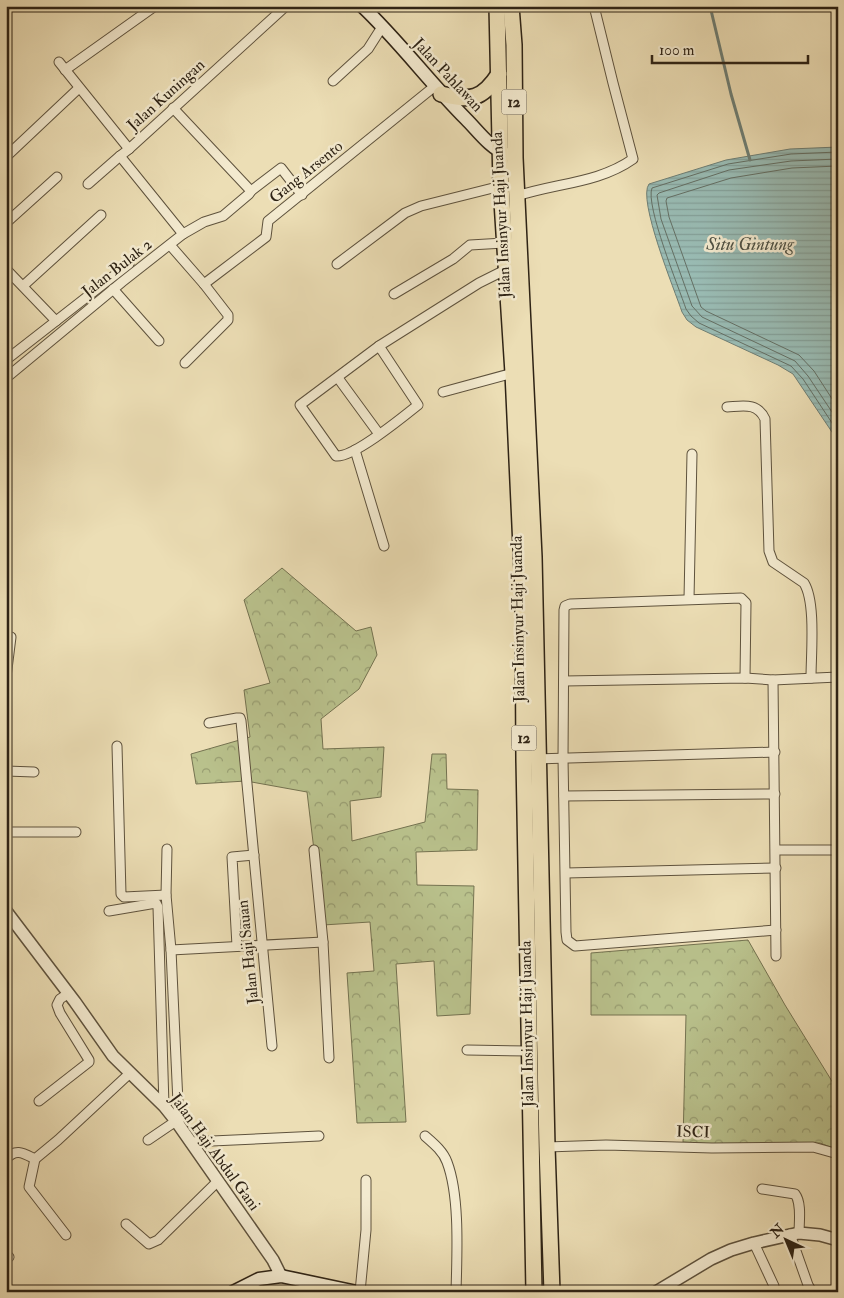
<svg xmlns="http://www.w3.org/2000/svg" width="844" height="1298" font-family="'IM FELL Double Pica',serif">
<defs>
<pattern id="forest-crowns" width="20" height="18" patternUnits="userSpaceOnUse" patternTransform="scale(1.25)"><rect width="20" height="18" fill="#b9c18c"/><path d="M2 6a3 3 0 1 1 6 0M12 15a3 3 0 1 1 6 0" fill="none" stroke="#979c71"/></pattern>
<pattern id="water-rules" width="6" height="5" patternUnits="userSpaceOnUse" patternTransform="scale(1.25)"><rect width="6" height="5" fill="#99bbb3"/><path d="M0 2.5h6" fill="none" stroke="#84a099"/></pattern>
</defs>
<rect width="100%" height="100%" fill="#ecdeb5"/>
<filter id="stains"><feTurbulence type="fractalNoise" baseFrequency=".004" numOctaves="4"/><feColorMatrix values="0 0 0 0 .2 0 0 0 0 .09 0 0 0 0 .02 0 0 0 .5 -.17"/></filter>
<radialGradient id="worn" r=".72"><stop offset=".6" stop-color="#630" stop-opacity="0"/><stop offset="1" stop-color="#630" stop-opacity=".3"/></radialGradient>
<!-- forest -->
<g fill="url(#forest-crowns)" stroke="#747250">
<path d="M282,568l74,63 15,-4 6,28 -18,34 -38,30 2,30 61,-2 -3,50 -31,4 2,40 73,-19 7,-68h14l1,35 31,1 -1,60 -61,2 1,33 57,1 -4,128 -33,2 -3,-55 -38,3 10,158 -49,1 -10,-150 27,-2 -4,-49 -47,3 -16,-133 -61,-11 -50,3 -5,-30 59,-17 -6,-47 26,-7 -26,-83z"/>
<path d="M748,940l37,65 53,86v59l-18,-7 -106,1 -31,-2 3,-127h-95v-62z"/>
</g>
<!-- water -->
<path fill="url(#water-rules)" stroke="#6e7e74" d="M838,147v294l-45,-67 -15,-9 -82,-38 -9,-7 -5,-8c-7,-21 -45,-113 -33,-128l77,-24 64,-11z"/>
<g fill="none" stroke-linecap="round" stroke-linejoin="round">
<!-- shore -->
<g stroke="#646f64" stroke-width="1">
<path d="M838,152l-47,2 -63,10 -76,24c-7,17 27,100 34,121l5,7 8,7 92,43 12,13 35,53"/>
<path d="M838,159l-47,2 -62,9 -70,23 -2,2 4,24 31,87 10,11 93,44 13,15 30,45"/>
<path d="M838,166l-46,2 -61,10 -64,20 -1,3 3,16 32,90 5,4 93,44 15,16 24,37"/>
</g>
<!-- stream -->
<path stroke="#6e7e74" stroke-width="3" d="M710,6l21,88 19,66"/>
<defs>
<g id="minor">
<path d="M59,62l70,87 157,-143"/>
<path d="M65,70l90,-64"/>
<path d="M333,81l35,-32 14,-22"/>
<path d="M173,108l78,83"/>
<path d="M129,149l-9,7 63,78"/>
<path d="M6,150l3,4 70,-66"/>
<path d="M88,184l32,-28"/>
<path d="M517,196c40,-13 82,-13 116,-37l-20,-76 -19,-77"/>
<path d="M6,223l51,-46"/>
<path d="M170,245l34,39 24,31v5l-43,43"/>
<path d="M337,264l68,-51 16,-7 80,-20"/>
<path d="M6,269l50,52 73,-57"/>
<path d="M204,284l62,-47 2,-16 167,-135"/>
<path d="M23,286l78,-71"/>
<path d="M113,289l46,52"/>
<path d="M394,294l59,-35 17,-14 34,-2"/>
<path d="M379,346l39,59c-15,12 -65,53 -82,51l-36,-51z"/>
<path d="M379,346l100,-63 26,-13"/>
<path d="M6,360l50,-39"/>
<path d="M6,378l116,-96 61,-48 21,-12 19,-6 26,-22 2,-3 30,-23 21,27"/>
<path d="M338,378l41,56"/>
<path d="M443,392l70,-19"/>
<path d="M727,407c16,-1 30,-5 38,12l4,132 4,11 31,21c12,19 7,71 7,95"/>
<path d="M355,450l29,96"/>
<path d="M689,599l3,-145"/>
<path d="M6,677l5,-40"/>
<path d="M745,678l1,-75 -5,-5 -171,6 -5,2 -1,4 -1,148 3,174 1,8 8,6 201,-16"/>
<path d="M773,680l3,276"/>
<path d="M564,681l181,-3 28,2 65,-3"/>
<path d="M209,723l28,-5h3l1,3 31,325"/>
<path d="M117,746l4,148 3,3 42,-2"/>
<path d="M535,759l240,-7"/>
<path d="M6,771l28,1"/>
<path d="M564,796l211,-2"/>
<path d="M6,832h70"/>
<path d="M167,849l-1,46 5,55 8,175"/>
<path d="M314,850l9,92 6,116"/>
<path d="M776,850h62"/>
<path d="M566,873l210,-5"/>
<path d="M109,911l47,-8 2,4 6,199"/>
<path d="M237,946l-5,-89 22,-2"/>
<path d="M171,950l152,-8"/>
<path d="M467,1050l62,1"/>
<path d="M39,1101l50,-39v-2l-29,-47 -3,-8 3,-6 9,-6"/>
<path d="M425,1136c8,7 18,15 22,26 13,34 10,92 9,130"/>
<path d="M148,1140l28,-19"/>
<path d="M190,1142l129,-6"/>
<path d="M547,1147l59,-2 106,3 101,-1 25,7"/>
<path d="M6,1159c10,-11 17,-6 29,0l23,-19 71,-66"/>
<path d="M35,1159l-6,28 37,48"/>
<path d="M762,1189l33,5c7,9 4,28 4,39"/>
<path d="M126,1224l23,20 9,-4 59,-58"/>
<path d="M790,1234l18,51 4,7"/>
<path d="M754,1243l20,43"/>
<path d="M6,1259l3,-2"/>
<path d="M360,1292l6,-62v-50"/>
</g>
<g id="tertiary">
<path d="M6,911l69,91 38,54 51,50 12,15 97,139 8,16"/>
<path d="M656,1292l55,-33 20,-9 23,-7 45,-10 21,2 18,5"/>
</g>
<g id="secondary">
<path d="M362,6c37,35 68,77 104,113 12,12 24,29 40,35"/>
<path d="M233,1292l26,-13 22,-3 76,16"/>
</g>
<g id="trunk">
<path d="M497,6l4,180 12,187 10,218 1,168 10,533"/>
<path d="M511,6l3,39 1,113 19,399 13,590 5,145"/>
<path d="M441,94c30,7 41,6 58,-20"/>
</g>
</defs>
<!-- minor casing -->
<use href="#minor" stroke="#5e523d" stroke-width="11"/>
<!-- tertiary casing -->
<use href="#tertiary" stroke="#5e523d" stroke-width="14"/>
<!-- secondary casing -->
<use href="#secondary" stroke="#2e2315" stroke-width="15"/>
<!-- trunk casing -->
<use href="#trunk" stroke="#2e2315" stroke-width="18"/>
<!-- minor -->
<use href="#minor" stroke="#f3eacf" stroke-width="9"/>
<!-- tertiary -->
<use href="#tertiary" stroke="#f3eacf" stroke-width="11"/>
<!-- secondary -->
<use href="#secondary" stroke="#f3eacf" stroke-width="12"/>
<!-- trunk -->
<use href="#trunk" stroke="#ecdeb5" stroke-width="15"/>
</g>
<g text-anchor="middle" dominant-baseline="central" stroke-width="5" stroke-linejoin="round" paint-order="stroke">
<!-- shield labels -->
<g fill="#f3eacf" stroke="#695f4d" stroke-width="1">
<rect x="501.5" y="89.5" width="25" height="25" rx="4"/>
<rect x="511.5" y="725.5" width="25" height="25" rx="4"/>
</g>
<g font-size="15" font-weight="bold" fill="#2e2315">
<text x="514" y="102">12</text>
<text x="524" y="738">12</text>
</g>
<!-- street labels -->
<g font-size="16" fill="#2e2315" stroke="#f3eacf">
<text transform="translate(448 75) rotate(47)">Jalan Pahlawan</text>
<text transform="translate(166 95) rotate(-42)">Jalan Kuningan</text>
<text transform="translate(306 172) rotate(-39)">Gang Arsento</text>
<text transform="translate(501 215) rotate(-93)">Jalan Insinyur Haji Juanda</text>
<text transform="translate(117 268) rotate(-38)">Jalan Bulak 2</text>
<text transform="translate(518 619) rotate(-91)">Jalan Insinyur Haji Juanda</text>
<text transform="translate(248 952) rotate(-96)">Jalan Haji Sauan</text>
<text transform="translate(527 1024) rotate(-91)">Jalan Insinyur Haji Juanda</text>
<text transform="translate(693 1132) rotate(2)">ISCI</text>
<text transform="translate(215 1152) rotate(54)">Jalan Haji Abdul Gani</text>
</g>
<!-- water labels -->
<g font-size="18" font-style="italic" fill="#4e5144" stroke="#f3eacf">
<text x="750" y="244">Situ Gintung</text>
</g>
</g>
<!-- margin -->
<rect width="844" height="1298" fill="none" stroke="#ecdeb5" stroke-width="25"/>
<rect x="8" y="8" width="829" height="1283" fill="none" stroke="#2e2315" stroke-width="2.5"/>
<rect x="12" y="12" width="819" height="1273" fill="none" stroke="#2e2315"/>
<!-- north arrow -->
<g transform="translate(786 1240) rotate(316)" stroke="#f3eacf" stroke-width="4" paint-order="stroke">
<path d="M0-4L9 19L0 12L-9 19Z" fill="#2e2315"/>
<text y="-8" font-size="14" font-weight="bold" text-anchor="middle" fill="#2e2315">N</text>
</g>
<!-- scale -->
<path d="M652 55v8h156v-8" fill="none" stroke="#2e2315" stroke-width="2.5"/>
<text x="659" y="55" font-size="15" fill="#2e2315" stroke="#f3eacf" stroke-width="4" paint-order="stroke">100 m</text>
<rect width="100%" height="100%" filter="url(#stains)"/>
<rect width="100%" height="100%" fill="url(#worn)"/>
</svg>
